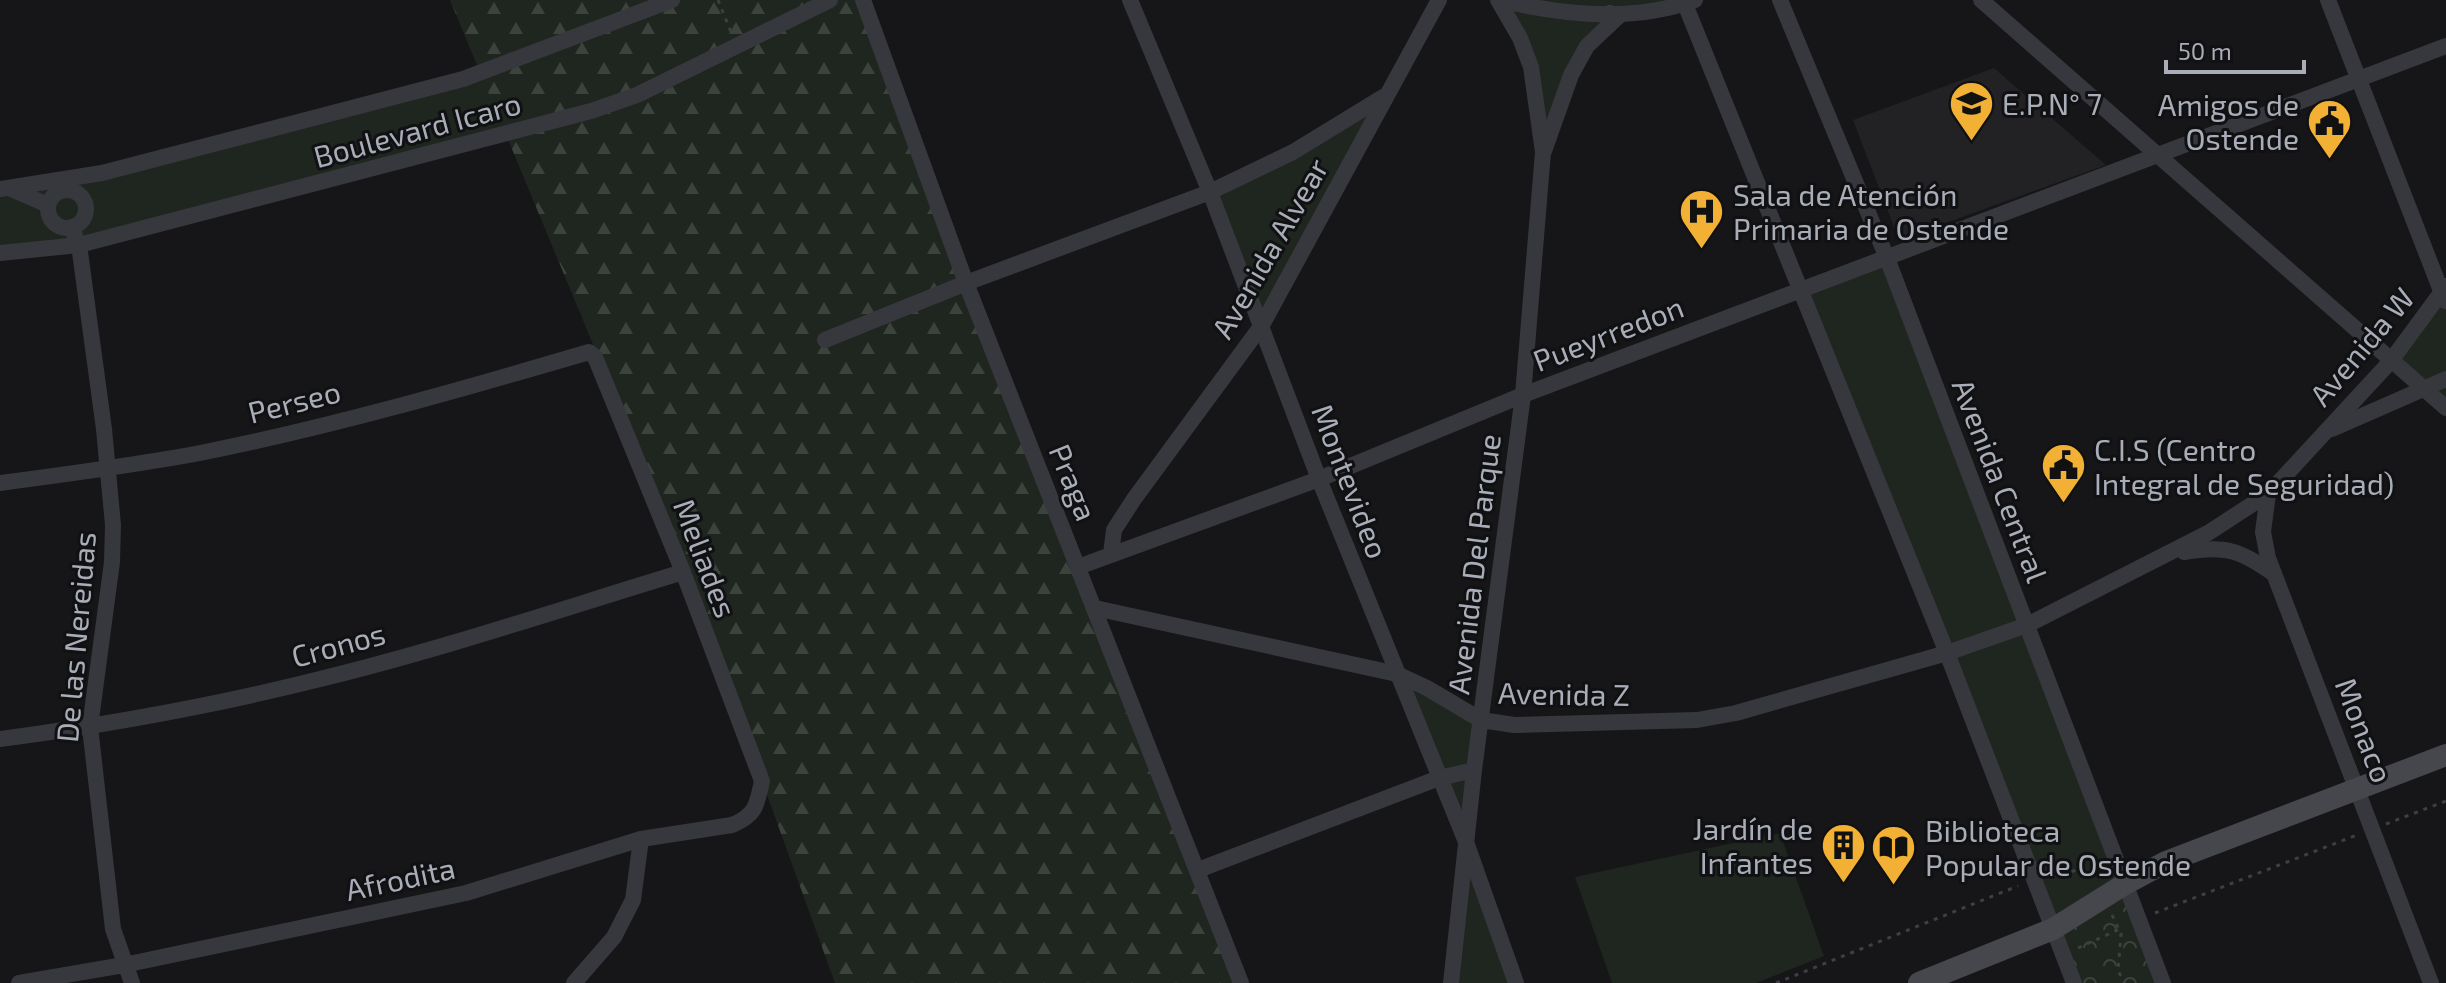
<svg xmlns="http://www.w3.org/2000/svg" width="2446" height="983" font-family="'Exo 2',sans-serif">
<defs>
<pattern id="forest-firs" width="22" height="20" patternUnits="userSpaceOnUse" patternTransform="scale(2)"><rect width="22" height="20" fill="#1e261f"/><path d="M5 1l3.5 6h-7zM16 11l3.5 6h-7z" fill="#3c433d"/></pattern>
<pattern id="park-crowns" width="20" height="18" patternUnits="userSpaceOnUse" patternTransform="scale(2)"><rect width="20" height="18" fill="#1e261f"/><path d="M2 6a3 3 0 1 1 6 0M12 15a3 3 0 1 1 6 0" fill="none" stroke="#3c433d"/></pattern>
</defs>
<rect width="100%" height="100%" fill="#161618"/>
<!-- built -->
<path fill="#222225" d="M1994,68l112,97 -207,75 -46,-120z"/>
<!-- grass -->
<g fill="#1e261f">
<path d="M672,0l-35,95 -558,150 -79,9v-67l102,-14 361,-94z"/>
<path d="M1500,0l121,14 -34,32 -44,106 -12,-85z"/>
<path d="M1387,95l-125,230 -52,-133z"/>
<path d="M1887,258l238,626 -72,45 -252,-638z"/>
<path d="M2442,293l4,11v104l-56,-46z"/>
<path d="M1397,674l84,46 -15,122 50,141h-65l15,-141z"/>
<path d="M1780,833l44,123 -68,27h-144l-37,-106z"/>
</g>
<!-- forest -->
<path fill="url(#forest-firs)" d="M450,0h413l378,983h-406l-73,-202 -167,-432z"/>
<!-- park -->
<g fill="url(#park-crowns)">
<path d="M1507,0h175l-61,14z"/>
<path d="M2125,884l38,99h-89l-21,-54z"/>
</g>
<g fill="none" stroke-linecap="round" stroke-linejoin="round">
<!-- path -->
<g stroke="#3d3f44" stroke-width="3" stroke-dasharray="4 6" stroke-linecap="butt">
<path d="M718,0l13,32"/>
<path d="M2386,824l60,-23"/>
<path d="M2052,876l47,-11"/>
<path d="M2155,913l202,-78"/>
<path d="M2112,915l9,19 -3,37 7,12"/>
<path d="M2078,948l44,-20"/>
<path d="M1776,983l242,-97"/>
</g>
<!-- minor -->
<g stroke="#37383d" stroke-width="16">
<path d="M863,0l103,283 275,700"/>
<path d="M1130,0l80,192 109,287 147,363 50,141"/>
<path d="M1500,0c62,15 135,22 195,0"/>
<path d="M1780,0l107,258 276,725"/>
<path d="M1981,0l465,408"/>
<path d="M2328,0l117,301"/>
<path d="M1685,4l262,649 127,330"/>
<path d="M1544,151l27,-76 16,-29 34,-32"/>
<path d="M0,189l102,-16 361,-94 209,-79"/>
<path d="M11,189l37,16"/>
<circle cx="67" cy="209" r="19"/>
<path d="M71,227l8,18 25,184 9,96 -1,37 -22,165 23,202 19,54"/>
<path d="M0,253l79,-8 512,-134 46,-16 193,-95"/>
<path d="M825,340l141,-57 244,-91 83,-40 90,-55"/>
<path d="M2332,429l114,-50"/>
<path d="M0,483c69,-9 137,-18 205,-31 129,-26 258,-63 384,-100l6,5 88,215 79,209c-5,24 -6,34 -30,44l-91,14 -175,54 -342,72 -105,18"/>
<path d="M2268,494l-5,38 5,26 163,425"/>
<path d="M2184,552c41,-7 56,-2 90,22"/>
<path d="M1111,554l3,-24 20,-31 128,-174 177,-325"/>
<path d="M1078,567l241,-88 204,-84 923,-349"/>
<path d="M1095,608l302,66 30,14 54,32 33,5 183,-5 39,-7 211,-60 80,-28 181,-92 60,-39 122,-132 56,-76"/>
<path d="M0,739c106,-14 212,-33 316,-59 124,-30 245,-71 367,-108"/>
<path d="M1198,870l241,-92 35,-8"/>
<path d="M574,983l40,-46 19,-37 8,-61"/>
<path d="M1451,983l23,-213 49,-375 20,-243 -12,-85 -11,-29 -22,-38"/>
</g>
<!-- secondary -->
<path stroke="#45474d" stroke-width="22" d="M1919,983l134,-54 72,-45 41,-22 280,-107"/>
</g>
<!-- icons -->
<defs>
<symbol id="school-pin" viewBox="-11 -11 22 30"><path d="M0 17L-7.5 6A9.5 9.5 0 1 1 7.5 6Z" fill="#f2b134" stroke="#111113"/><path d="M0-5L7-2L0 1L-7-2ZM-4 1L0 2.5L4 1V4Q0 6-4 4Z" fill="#111"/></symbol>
<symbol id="civic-pin" viewBox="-11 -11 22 30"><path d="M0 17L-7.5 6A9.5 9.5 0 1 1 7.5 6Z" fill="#f2b134" stroke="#111113"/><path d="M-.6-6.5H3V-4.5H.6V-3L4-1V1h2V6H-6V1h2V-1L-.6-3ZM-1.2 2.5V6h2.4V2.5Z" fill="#111"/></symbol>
<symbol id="hospital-pin" viewBox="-11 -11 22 30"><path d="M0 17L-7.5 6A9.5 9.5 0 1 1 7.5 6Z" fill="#f2b134" stroke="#111113"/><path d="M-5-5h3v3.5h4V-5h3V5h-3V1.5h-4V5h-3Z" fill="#111"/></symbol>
<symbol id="building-pin" viewBox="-11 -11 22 30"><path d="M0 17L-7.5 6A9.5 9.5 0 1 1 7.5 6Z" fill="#f2b134" stroke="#111113"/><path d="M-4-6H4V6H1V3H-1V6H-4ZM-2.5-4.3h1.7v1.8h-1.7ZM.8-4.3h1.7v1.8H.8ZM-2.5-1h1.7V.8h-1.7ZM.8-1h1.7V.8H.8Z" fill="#111"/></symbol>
<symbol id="library-pin" viewBox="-11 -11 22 30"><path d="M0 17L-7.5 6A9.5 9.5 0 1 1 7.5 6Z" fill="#f2b134" stroke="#111113"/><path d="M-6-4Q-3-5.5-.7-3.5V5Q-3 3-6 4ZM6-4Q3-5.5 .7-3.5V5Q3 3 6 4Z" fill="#111"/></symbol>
</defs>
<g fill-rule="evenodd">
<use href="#school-pin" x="1946" y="78" width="51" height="69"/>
<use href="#civic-pin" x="2304" y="96" width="51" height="69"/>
<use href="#hospital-pin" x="1676" y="186" width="51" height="69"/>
<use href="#civic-pin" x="2038" y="440" width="51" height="69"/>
<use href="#building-pin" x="1818" y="820" width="51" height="69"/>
<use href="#library-pin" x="1868" y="822" width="51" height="69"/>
</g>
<g text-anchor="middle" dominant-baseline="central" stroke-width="6" stroke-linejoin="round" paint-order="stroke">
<!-- poi labels -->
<g font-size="30" fill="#a8adb8" stroke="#111113" text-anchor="start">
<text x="2002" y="103">E.P.N° 7</text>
<text x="2299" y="104" text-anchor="end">Amigos de<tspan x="2299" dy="34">Ostende</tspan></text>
<text x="1733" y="194">Sala de Atención<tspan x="1733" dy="34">Primaria de Ostende</tspan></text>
<text x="2094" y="449">C.I.S (Centro<tspan x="2094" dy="34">Integral de Seguridad)</tspan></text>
<text x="1813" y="828" text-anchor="end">Jardín de<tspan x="1813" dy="34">Infantes</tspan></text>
<text x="1925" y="830">Biblioteca<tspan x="1925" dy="34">Popular de Ostende</tspan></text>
</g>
<!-- street labels -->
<g font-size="30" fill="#a8adb8" stroke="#111113">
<text transform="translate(417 129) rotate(-15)">Boulevard Icaro</text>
<text transform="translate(1269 248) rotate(-60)">Avenida Alvear</text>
<text transform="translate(1608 333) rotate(-21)">Pueyrredon</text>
<text transform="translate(2361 346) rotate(-50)">Avenida W</text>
<text transform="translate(294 401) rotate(-14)">Perseo</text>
<text transform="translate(2001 480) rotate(69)">Avenida Central</text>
<text transform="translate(1351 481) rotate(69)">Montevideo</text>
<text transform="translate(1074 482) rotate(68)">Praga</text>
<text transform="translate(706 558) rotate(69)">Meliades</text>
<text transform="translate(1473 564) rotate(-83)">Avenida Del Parque</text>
<text transform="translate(75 637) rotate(-85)">De las Nereidas</text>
<text transform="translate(338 644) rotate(-15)">Cronos</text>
<text transform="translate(1564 693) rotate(1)">Avenida Z</text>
<text transform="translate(2365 730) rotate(69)">Monaco</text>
<text transform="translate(400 878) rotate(-12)">Afrodita</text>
</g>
</g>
<!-- scale -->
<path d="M2166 60v12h138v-12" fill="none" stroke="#a8adb8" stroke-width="4"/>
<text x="2178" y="60" font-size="24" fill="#a8adb8" stroke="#111113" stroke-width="6" paint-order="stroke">50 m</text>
</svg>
